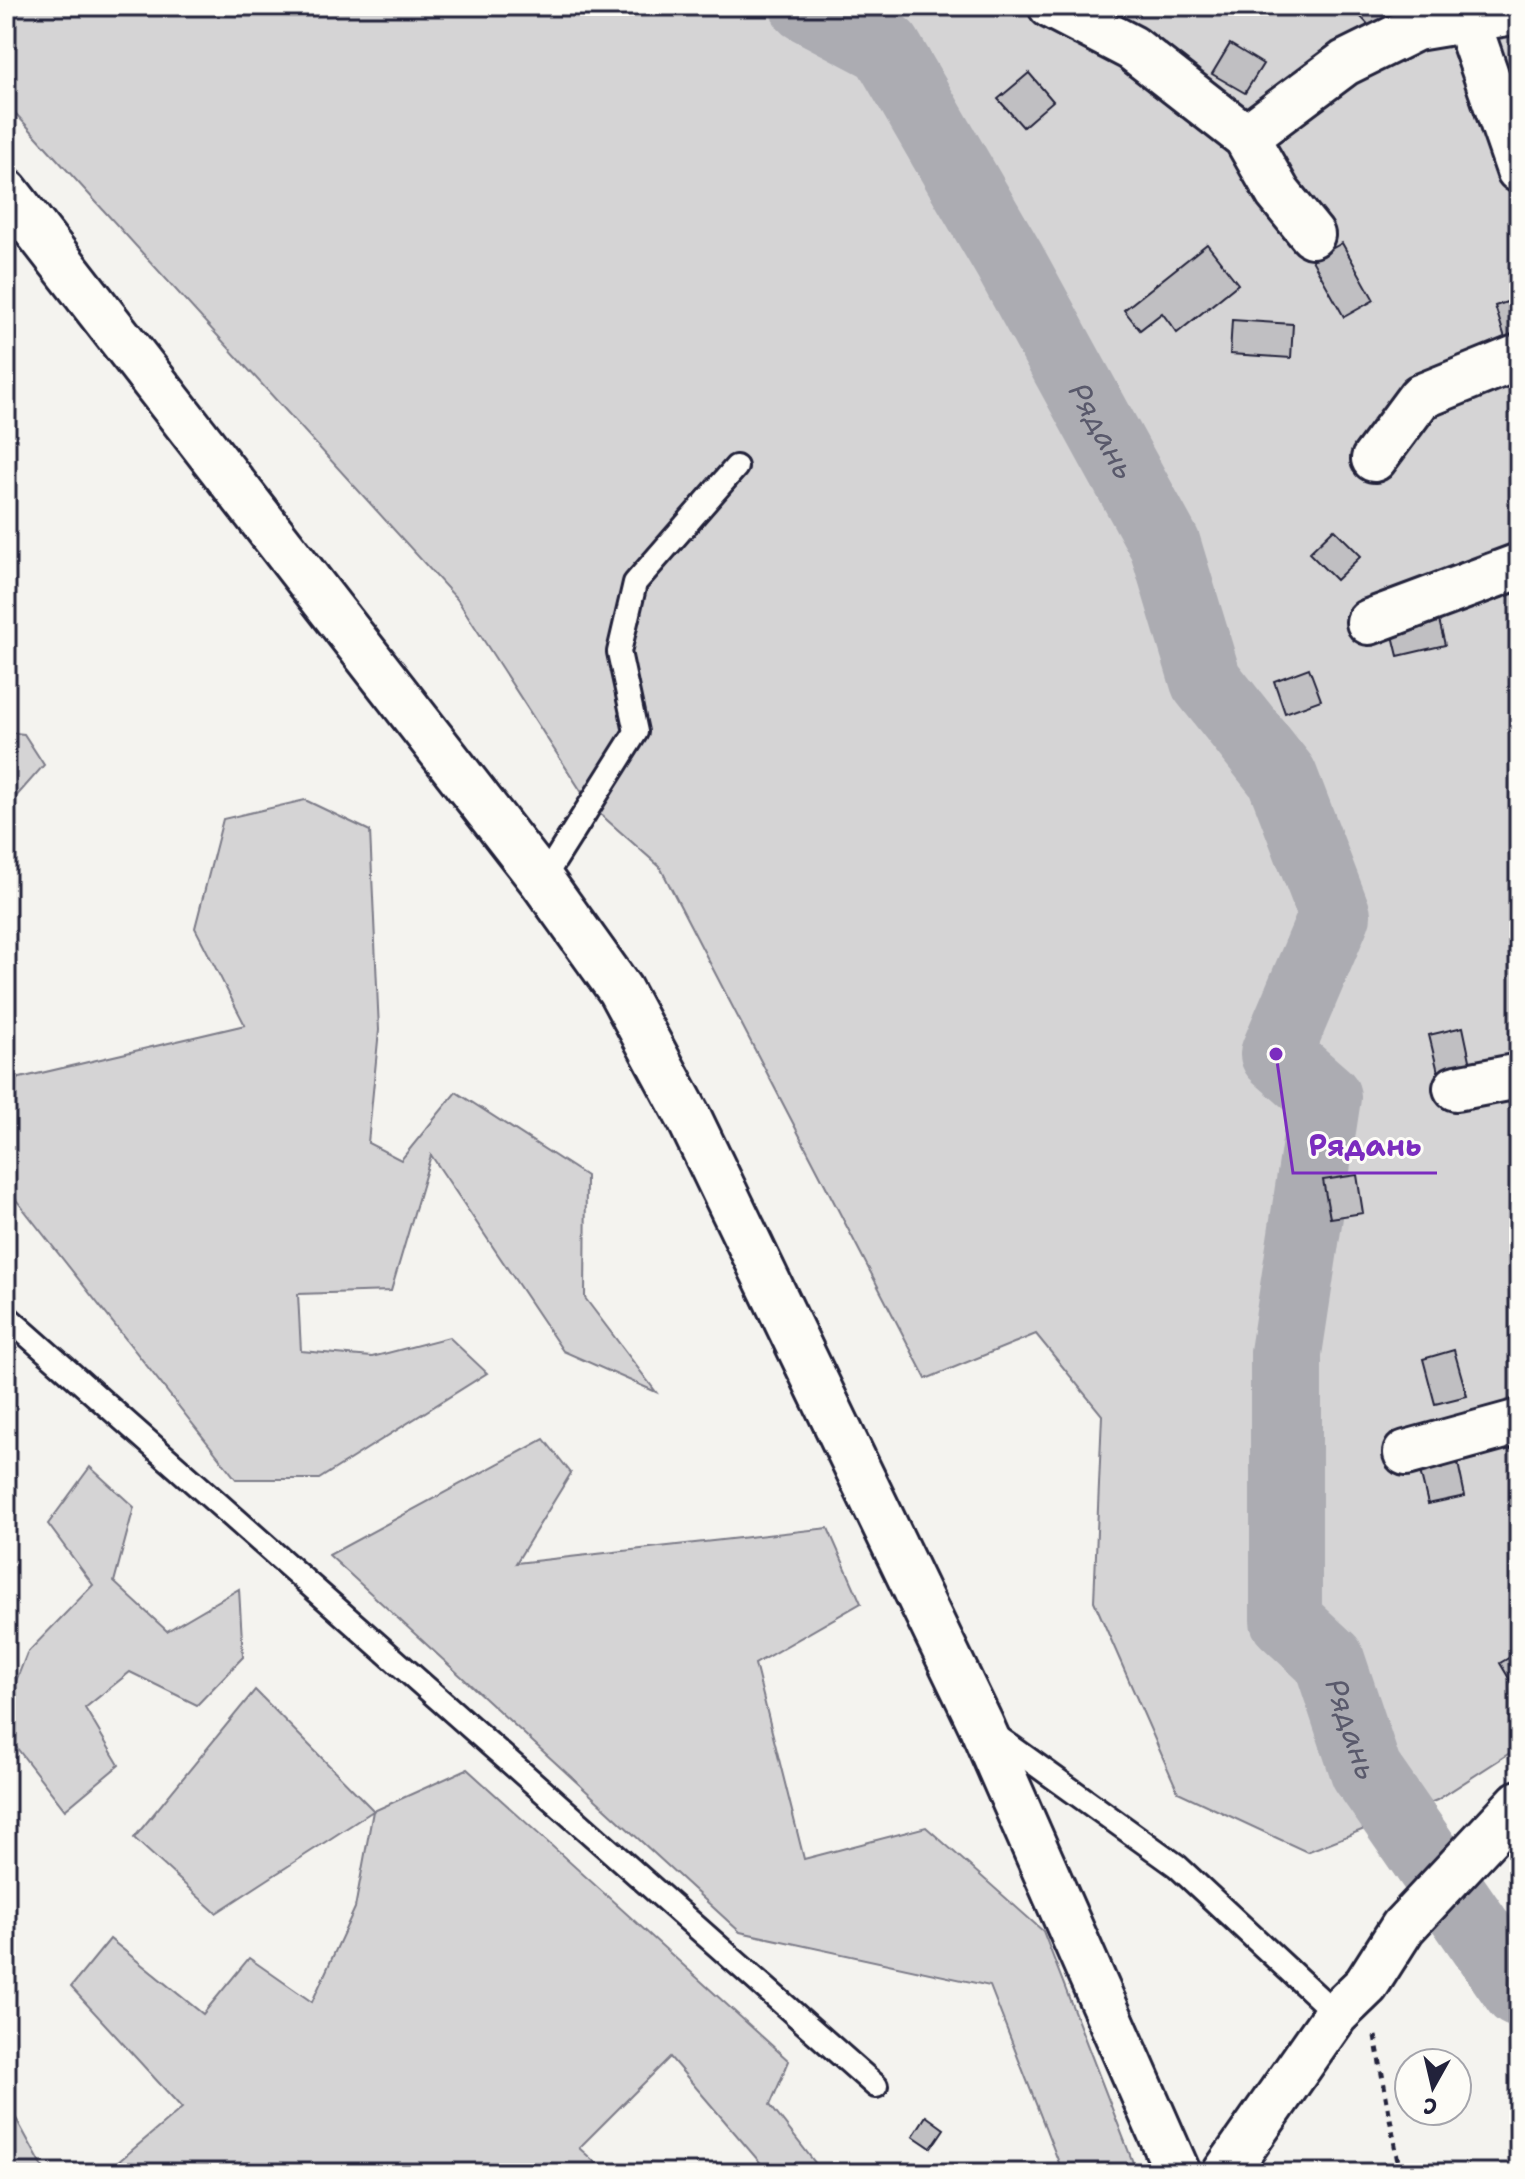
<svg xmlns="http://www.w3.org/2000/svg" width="1525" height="2179" font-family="'Shantell Sans',sans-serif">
<rect width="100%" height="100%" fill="#f4f3ef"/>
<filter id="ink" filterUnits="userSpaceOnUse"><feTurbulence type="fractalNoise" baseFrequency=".0125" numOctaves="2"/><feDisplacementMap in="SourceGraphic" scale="16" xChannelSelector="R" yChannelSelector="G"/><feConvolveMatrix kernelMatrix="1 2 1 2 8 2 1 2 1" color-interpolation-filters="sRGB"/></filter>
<g filter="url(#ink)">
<!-- green -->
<g fill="#d5d4d5" stroke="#7c7b88" stroke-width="2">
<path d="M6,6h1513v1741l-82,53 -130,52 -129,-60 -84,-191 8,-186 -66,-81 -110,45 -266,-512 -70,-62 -133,-206 -451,-496z"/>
<path d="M6,732l18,2 20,31 -38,43z"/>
<path d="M305,800l65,31 9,199 -11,113 33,17 55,-68 130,84 -1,122 71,94 -93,-41 -132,-196 -40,136 -93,3 3,57 71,6 77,-20 38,36 -168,106h-83l-230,-292v-93l10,-15 229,-54 -50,-97 28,-109z"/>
<path d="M544,1439l27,34 -55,90 312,-35 33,75 -106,61 49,195 122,-32 117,104 94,242h-74l-73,-187 -250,-54 -411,-377z"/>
<path d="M90,1467l44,40 -20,75 53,49 72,-42 4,68 -46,48 -67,-33 -45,36 34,57 -54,45 -59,-76v-27l21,-54 66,-68 -45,-61z"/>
<path d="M255,1690l119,121 93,-42 322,292 -19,44 53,68h-54l-99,-116 -91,91 28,25h-502l77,-65 -111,-121 39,-48 93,75 46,-56 63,44 43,-94 18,-97 -157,102 -82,-75z"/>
<path d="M6,2112l7,1 33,60h-40z"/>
</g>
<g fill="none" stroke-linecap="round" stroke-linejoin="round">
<!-- river -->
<path stroke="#acacb2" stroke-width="72" id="s1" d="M806,6l80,42 123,212 156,285 41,136 76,96 53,138 -59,139 49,43 -39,256v267l43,40 37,111 153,221"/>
</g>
<!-- building -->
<g fill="#c0bfc2" stroke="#22223b" stroke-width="2">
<path d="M1351,6h48l-25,25z"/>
<path d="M1230,44l33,20 -18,29 -33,-19z"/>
<path d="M1029,73l24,28 -30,26 -25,-28z"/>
<path d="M1342,243l32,57 -30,17 -32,-57z"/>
<path d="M1207,244l31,40 -61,49 -15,-20 -22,17 -16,-20z"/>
<path d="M1519,298v40l-13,3 -11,-35z"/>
<path d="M1232,320l61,4 -2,34 -61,-4z"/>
<path d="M1334,529l27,27 -25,24 -27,-27z"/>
<path d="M1437,612l8,33 -47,11 -8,-33z"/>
<path d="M1309,668l12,32 -36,13 -11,-32z"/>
<path d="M1463,1027l8,38 -33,7 -9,-37z"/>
<path d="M1357,1175l6,38 -33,5 -7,-38z"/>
<path d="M1454,1350l13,46 -32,8 -12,-45z"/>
<path d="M1458,1463l7,33 -37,8 -8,-33z"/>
<path d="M1519,1652v39l-2,1 -17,-29z"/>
<path d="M926,2116l18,13 -13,19 -18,-12z"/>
</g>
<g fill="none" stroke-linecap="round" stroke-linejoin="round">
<defs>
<g id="service">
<path d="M542,881l94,-149 -17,-80 16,-69 101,-116"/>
<path d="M6,1316l870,770"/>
<path d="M992,1733l185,133 159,148"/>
</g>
<g id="minor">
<path d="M1051,6l81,42 114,89 32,56 34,42"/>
<path d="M1466,6l1,14 52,150"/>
<path d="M1246,137l99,-74 71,-35 103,-17"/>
<path d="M1374,459l46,-62 99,-40"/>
<path d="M1369,622l150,-56"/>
<path d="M1456,1088l63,-12"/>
<path d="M1406,1453l113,-31"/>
<path d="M1225,2173l111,-159 30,-29 37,-58 116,-124"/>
</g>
<path id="tertiary" d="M6,191l536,690 78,109 70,130 291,605 197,448"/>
</defs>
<!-- service casing -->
<use href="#service" stroke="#22223b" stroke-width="28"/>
<!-- minor casing -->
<use href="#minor" stroke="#22223b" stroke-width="50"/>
<!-- tertiary casing -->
<use href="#tertiary" stroke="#22223b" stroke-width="50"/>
<!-- path -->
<path stroke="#22223b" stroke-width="5" stroke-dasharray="6 6" stroke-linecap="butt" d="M1375,2036l25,137"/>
<!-- service -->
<use href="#service" stroke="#fdfcf7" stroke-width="22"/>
<!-- minor -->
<use href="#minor" stroke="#fdfcf7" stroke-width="44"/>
<!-- tertiary -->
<use href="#tertiary" stroke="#fdfcf7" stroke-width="44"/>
</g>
</g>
<g text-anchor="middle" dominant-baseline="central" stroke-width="6" stroke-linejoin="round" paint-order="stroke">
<!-- water labels -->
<g font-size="30" font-style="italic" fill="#59596b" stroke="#fdfcf7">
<text stroke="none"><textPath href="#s1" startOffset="530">Рядань</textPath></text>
<text stroke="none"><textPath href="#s1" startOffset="1946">Рядань</textPath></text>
</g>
</g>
<!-- callouts -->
<path fill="none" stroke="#7b2cbf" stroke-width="3" d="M1276 1054L1293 1173H1437"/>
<circle fill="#7b2cbf" stroke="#fdfcf7" stroke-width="3" cx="1276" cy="1054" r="8"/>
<g font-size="30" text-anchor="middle" font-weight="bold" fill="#7b2cbf" stroke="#fdfcf7" stroke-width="6" stroke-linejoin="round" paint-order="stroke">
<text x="1365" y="1156">Рядань</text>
</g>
<!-- margin -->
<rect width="1525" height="2179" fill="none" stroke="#fdfcf7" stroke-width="32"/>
<rect x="16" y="16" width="1493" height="2147" fill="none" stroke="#22223b" stroke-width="3" filter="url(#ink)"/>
<!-- north arrow -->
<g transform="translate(1433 2087) rotate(188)"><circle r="38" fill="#fdfcf7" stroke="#a5a5ac" stroke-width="2"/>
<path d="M0-6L14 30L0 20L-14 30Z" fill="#22223b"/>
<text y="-12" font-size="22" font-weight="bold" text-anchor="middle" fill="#22223b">С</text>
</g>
</svg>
